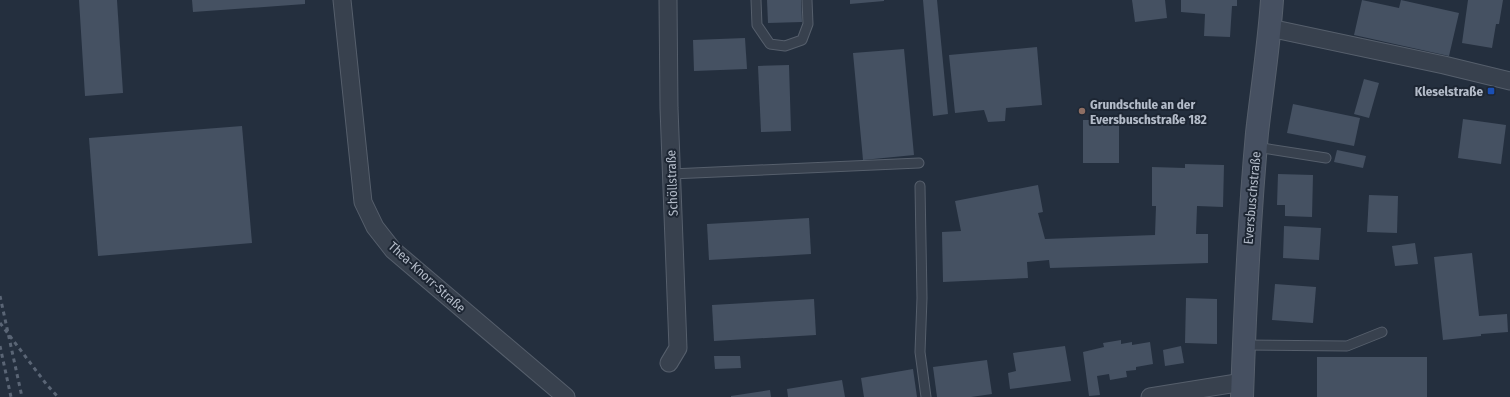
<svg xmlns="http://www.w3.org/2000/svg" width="1510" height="397" font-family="'Fira Sans Condensed',sans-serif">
<rect width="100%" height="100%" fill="#242f3e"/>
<!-- building -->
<g fill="#455162">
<path d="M79,0h38l6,93 -38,3z"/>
<path d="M192,0h113v4l-112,8z"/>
<path d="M767,0h34l1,22 -34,1z"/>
<path d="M850,0h34v1l-34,3z"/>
<path d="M923,0h14l11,114 -15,2z"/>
<path d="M1132,0h33l2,18 -32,4z"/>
<path d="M1181,0h56v6h-5l-2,31 -26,-1 1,-22 -24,-2z"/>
<path d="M1362,0l37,8 2,-8 58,13 -10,43 -95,-21z"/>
<path d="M1468,0h35l-4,24h-3l-4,24 -30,-5z"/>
<path d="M745,38l2,31 -53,2 -1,-31z"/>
<path d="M1037,47l5,58 -36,3 -1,13 -17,1 -4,-12 -29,3 -6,-58z"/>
<path d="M904,49l10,106 -51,5 -10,-107z"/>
<path d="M789,65l2,66 -30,1 -3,-66z"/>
<path d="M1364,79l15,4 -10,35 -15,-4z"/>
<path d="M1293,104l67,14 -6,28 -67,-13z"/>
<path d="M1463,119l43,6 -5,39 -43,-6z"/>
<rect x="1083" y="120" width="36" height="43"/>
<path d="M242,126l10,117 -154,13 -9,-118z"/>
<path d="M1337,150l29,6 -3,12 -29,-6z"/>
<path d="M1185,164l39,1 -1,42 -26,-1 -1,28h12v29l-158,5 -1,-8 -22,2 1,16 -85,4 -1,-50 19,-1 -6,-30 83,-16 5,27 -5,1 7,26 110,-4 1,-29h-4v-39l33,1z"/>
<path d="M1278,174l35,1 -1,42 -27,-1v-11h-8z"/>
<path d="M1369,195l29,1 -1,37 -30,-1z"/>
<path d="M809,218l2,36 -102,6 -2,-36z"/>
<path d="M1284,226l37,2 -2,32 -36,-2z"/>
<path d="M1415,243l3,21 -23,2 -3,-20z"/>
<path d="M1472,253l7,63 28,-2 1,18 -27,2v2l-38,4 -9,-83z"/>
<path d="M1275,284l41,3 -3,36 -41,-3z"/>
<path d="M1186,298l31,1v45l-32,-1z"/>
<path d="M814,299l2,36 -102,6 -2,-36z"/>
<path d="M1121,340v4l11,-2v3l18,-3 3,22 -17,3v3l-10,1 1,6 -17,3 -1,-6 -12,2 3,19 -11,1 -6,-44 21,-5 -1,-4z"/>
<path d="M1065,346l6,35 -61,8 -2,-16 8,-2 -3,-18z"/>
<path d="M1181,346l3,17 -19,3 -2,-16z"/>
<path d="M714,356h26l1,12 -26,1z"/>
<rect x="1317" y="357" width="110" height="40"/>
<path d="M987,360l5,34 -21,3h-34l-4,-30z"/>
<path d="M913,369l4,28h-53l-3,-19z"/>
<path d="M842,380l3,17h-57l-1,-8z"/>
<path d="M770,390l1,7h-40v-1z"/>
</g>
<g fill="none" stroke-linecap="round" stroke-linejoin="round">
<defs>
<g id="service">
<path d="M756,0l1,25 13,19 15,2 17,-6 6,-16 -1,-24"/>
<path d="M1256,147l70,11"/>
<path d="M671,174l248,-11"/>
<path d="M920,186l2,112 -2,54 6,45"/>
<path d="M1244,345l103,1 35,-14"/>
</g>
<g id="minor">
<path d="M342,0l21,202 12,25 18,23 173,147"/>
<path d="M668,0l1,108 9,240 -9,15"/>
<path d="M1270,28l174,37 66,16"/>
<path d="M1150,397l93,-15"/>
</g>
<path id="secondary" d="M1242,397c3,-88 7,-176 15,-264 5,-44 12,-88 15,-133"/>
</defs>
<!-- service casing -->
<use href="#service" stroke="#565f6c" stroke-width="11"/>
<!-- minor casing -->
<use href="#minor" stroke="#565f6c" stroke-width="19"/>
<!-- secondary casing -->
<use href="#secondary" stroke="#565f6c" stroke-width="24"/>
<!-- service -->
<use href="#service" stroke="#38414e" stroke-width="9"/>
<!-- minor -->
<use href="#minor" stroke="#38414e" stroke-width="17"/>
<!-- secondary -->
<use href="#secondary" stroke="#465061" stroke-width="22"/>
<!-- rail -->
<g stroke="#5a6575" stroke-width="3" stroke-dasharray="4 4" stroke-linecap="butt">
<path d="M0,296l22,101"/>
<path d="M0,323l47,62 11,12"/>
<path d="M0,346l11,51"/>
</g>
</g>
<!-- markers -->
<rect fill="#1a4fb4" stroke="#1d2633" stroke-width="1.5" x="1487" y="87" width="8" height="8" rx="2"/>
<circle fill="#8d6e63" stroke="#1d2633" stroke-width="1.5" cx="1082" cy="111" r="4"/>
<g text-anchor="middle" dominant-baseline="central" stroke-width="4" stroke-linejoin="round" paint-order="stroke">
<!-- poi labels -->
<g font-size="13" font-weight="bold" fill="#b4bcc9" stroke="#1d2633" text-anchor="end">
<text x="1483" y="91">Kleselstraße</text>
<text x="1090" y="104" text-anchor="start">Grundschule an der<tspan x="1090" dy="15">Eversbuschstraße 182</tspan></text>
</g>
<!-- street labels -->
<g font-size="13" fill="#b4bcc9" stroke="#1d2633">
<text transform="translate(672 183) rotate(-92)">Schöllstraße</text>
<text transform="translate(1252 198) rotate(-85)">Eversbuschstraße</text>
<text transform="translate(427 277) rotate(42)">Thea-Knorr-Straße</text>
</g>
</g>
</svg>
